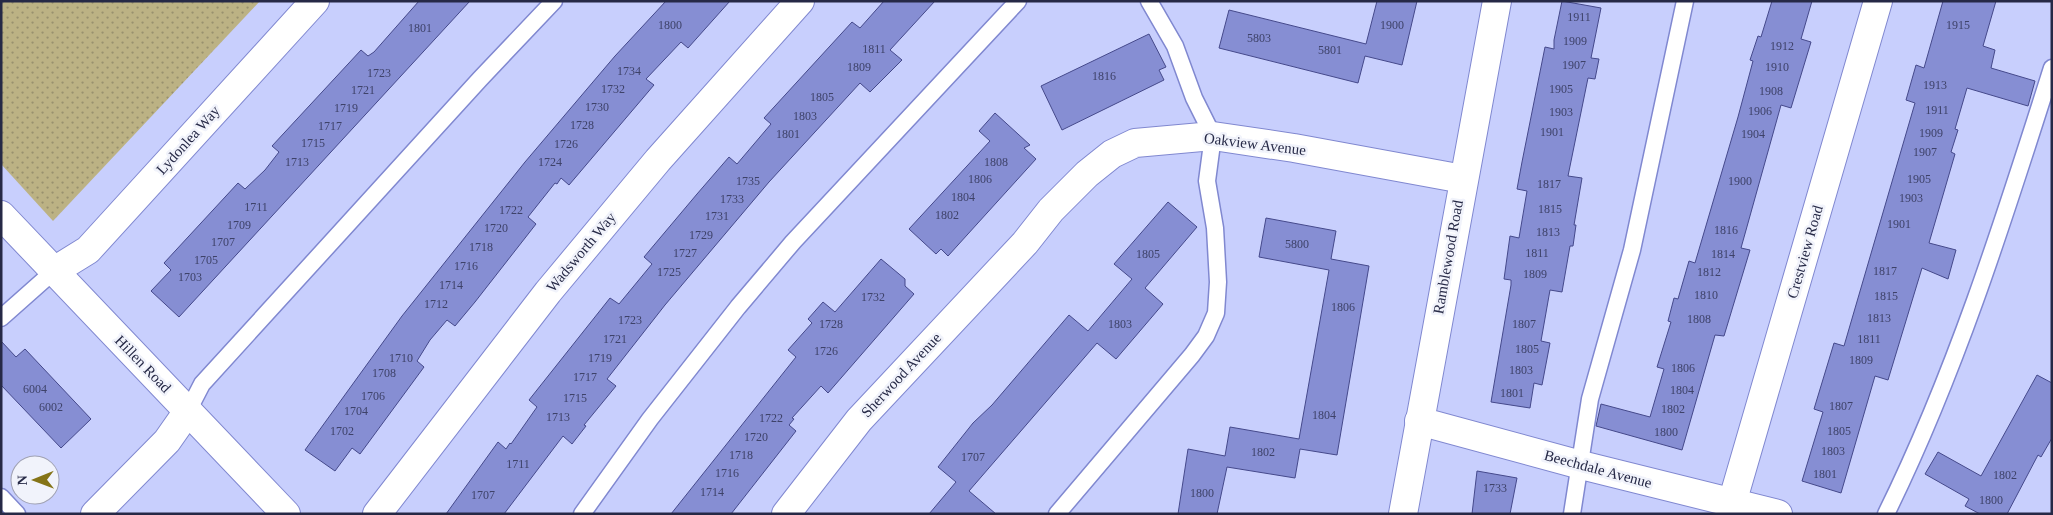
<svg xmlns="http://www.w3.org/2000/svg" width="2053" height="515" font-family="'Times New Roman',serif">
<defs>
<pattern id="grass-dots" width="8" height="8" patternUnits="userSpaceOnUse" patternTransform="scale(1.25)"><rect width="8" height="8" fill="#bcb284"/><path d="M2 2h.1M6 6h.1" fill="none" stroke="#99916e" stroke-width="1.8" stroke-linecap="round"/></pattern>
</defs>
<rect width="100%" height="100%" fill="#c8cffd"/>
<!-- grass -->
<path fill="url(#grass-dots)" d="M1,1h259l-207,220 -52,-57z"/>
<!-- building -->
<g fill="#868ed3" stroke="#45498b">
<path d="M419,1h51l-291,316 -28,-26 20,-21 -7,-7 74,-80 7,6 20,-19 14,-18 -7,-6 89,-96 7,6 6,-4z"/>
<path d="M666,1h64l-42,47 -7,-6 -35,37 8,6 -85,100 -8,-7 -4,6 -2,-1 -27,34 8,7 -61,78 -20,24 -8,-6 -17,20 -13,21 7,6 -64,87 -8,-6 -17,23 -30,-21 97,-134 123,-154 90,-106z"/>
<path d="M884,1h51l-45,49 12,10 -32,32 -10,-9 -91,99 -104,123 -58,74 9,7 -32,39 2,1 -14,18 -9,-8 -59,78h-58l52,-72 8,7 4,-6 1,1 26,-37 -8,-7 81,-102 9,6 33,-40 -8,-7 53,-63 32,-37 8,7 34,-40 -7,-6 88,-96 8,6z"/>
<path d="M1377,1h40l-15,64 -37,-9 -7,27 -139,-35 10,-38 137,34z"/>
<path d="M1562,1l39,7 -10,50 8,1 -4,20 -7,-1 -20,98 14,2 -8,47h2l-3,21h-3l-8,46 -12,-2 -9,51 9,2 -8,42 -8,-2 -4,25 -39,-6 20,-117v-5l-7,-1 6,-43 9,2 8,-47 -10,-2 5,-27 23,-115 9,2v-9z"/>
<path d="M1772,1h40l-11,38 10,3 -20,66 -10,-3 -40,143 9,2 -26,86 -9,-1 -33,115 -86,-24 5,-22 49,13 14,-48 -7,-2 14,-45 -3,-1 6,-23 4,1 11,-38 6,2 43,-146 15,-56 -3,-1 8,-24 3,1z"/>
<path d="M1943,1h53l-13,45 12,4 -4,18 44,13 -7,25 -61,-18 -12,41 3,1 -7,22 4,2 -26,89 27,7 -8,29 -26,-11 -34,112 -13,-4 -34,117 -39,-12 21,-69 -9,-3 20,-66 10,3 71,-243 -9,-3 10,-35 8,3z"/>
<path d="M1149,34l17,33 -7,3 5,10 -102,50 -21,-44z"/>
<path d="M995,113l35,32 -6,3 12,11 -88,97 -7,-7 -5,5 -27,-25 81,-88 -11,-10z"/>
<path d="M1168,202l29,25 -52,61 18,16 -47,55 -19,-16 -128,148 27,23h-67l27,-32 -18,-15 35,-44 19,-18 77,-90 19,16 44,-52 -18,-15z"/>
<path d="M1266,218l70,13 -5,28 38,7 -32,189 -37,-6 -5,29 -68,-11 -10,47h-39l10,-65 37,7 5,-29 69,12 30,-169 -70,-13z"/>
<path d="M881,259l24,20v7l9,8 -86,99 -7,-7 -29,32 2,1 -5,6 7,6 -65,83h-60l125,-157 -8,-7 24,-27 -4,-4 15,-17 12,10z"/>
<path d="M1,341l15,16 9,-8 66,70 -30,29 -60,-63z"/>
<path d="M2037,375l15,8v55l-11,19 -3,-2 -31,59h-27l-15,-8 4,-7 -44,-25 13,-22 43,24z"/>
<path d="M1477,471l40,7 -7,36h-38z"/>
</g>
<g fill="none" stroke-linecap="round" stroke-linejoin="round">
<defs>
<g id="service">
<path d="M1,318l53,-47"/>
<path d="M188,411l14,-27 278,-305 74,-78"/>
<path d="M1,497l16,17"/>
<path d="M582,514l68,-95 88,-112 55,-65 225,-241"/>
<path d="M1057,514l135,-159 14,-19 10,-23 2,-31 -3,-54 -8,-47 6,-45 -19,-38 -19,-52 -26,-45"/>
<path d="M1572,514l18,-115 42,-149 53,-249"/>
<path d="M1886,514c70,-142 118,-295 166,-446"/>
</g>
<g id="minor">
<path d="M54,271l34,-21 227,-249"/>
<path d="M1419,421l162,44 197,49"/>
<path d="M1732,503l146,-502"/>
<path d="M95,514l72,-73 21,-30"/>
<path d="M377,514l171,-222 110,-132 142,-159"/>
<path d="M786,514l73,-94 166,-177 26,-33 36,-36 25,-20 23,-11 78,-7 81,12 169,31"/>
<path d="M1403,514l94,-513"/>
</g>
<path id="tertiary" d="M1,215l285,299"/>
</defs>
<!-- service casing -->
<use href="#service" stroke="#8088d0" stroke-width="19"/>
<!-- minor casing -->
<use href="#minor" stroke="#8088d0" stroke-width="30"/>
<!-- tertiary casing -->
<use href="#tertiary" stroke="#8088d0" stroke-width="30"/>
<!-- service -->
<use href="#service" stroke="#fff" stroke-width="16"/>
<!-- minor -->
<use href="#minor" stroke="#fff" stroke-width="28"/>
<!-- tertiary -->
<use href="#tertiary" stroke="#fff" stroke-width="28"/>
</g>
<g text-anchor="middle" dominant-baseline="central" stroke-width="5" stroke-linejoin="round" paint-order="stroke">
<!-- number labels -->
<g font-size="12" fill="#3e4269">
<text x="1579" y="17">1911</text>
<text x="670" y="25">1800</text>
<text x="1392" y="25">1900</text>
<text x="1958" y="25">1915</text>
<text x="420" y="28">1801</text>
<text x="1259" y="38">5803</text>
<text x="1575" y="41">1909</text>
<text x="1782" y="46">1912</text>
<text x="874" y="49">1811</text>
<text x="1330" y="50">5801</text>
<text x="1574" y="65">1907</text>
<text x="859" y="67">1809</text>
<text x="1777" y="67">1910</text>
<text x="629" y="71">1734</text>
<text x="379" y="73">1723</text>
<text x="1104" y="76">1816</text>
<text x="1935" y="85">1913</text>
<text x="613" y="89">1732</text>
<text x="1561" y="89">1905</text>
<text x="363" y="90">1721</text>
<text x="1771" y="91">1908</text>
<text x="822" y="97">1805</text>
<text x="597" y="107">1730</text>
<text x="346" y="108">1719</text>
<text x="1937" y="110">1911</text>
<text x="1760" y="111">1906</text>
<text x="1561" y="112">1903</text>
<text x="805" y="116">1803</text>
<text x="582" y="125">1728</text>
<text x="330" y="126">1717</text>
<text x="1552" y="132">1901</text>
<text x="1931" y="133">1909</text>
<text x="788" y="134">1801</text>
<text x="1753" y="134">1904</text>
<text x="313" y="143">1715</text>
<text x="566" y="144">1726</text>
<text x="1925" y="152">1907</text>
<text x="297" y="162">1713</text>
<text x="550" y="162">1724</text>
<text x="996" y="162">1808</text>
<text x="980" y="179">1806</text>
<text x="1919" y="179">1905</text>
<text x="748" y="181">1735</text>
<text x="1740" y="181">1900</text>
<text x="1549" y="184">1817</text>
<text x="963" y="197">1804</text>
<text x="1911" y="198">1903</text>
<text x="732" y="199">1733</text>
<text x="256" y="207">1711</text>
<text x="1550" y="209">1815</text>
<text x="511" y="210">1722</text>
<text x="947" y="215">1802</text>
<text x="717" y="216">1731</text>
<text x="1899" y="224">1901</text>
<text x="239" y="225">1709</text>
<text x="496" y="228">1720</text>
<text x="1726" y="230">1816</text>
<text x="1548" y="232">1813</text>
<text x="701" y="235">1729</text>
<text x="223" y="242">1707</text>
<text x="1297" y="244">5800</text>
<text x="481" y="247">1718</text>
<text x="685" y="253">1727</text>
<text x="1537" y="253">1811</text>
<text x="1148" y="254">1805</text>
<text x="1723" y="254">1814</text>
<text x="206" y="260">1705</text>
<text x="466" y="266">1716</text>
<text x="1885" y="271">1817</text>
<text x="669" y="272">1725</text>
<text x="1709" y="272">1812</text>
<text x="1535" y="274">1809</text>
<text x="190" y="277">1703</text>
<text x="451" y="285">1714</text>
<text x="1706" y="295">1810</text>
<text x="1886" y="296">1815</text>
<text x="873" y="297">1732</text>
<text x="436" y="304">1712</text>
<text x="1343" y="307">1806</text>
<text x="1879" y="318">1813</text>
<text x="1699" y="319">1808</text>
<text x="630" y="320">1723</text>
<text x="831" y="324">1728</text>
<text x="1120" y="324">1803</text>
<text x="1524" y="324">1807</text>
<text x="615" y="339">1721</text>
<text x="1869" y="339">1811</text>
<text x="1527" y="349">1805</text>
<text x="826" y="351">1726</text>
<text x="401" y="358">1710</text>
<text x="600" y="358">1719</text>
<text x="1861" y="360">1809</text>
<text x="1683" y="368">1806</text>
<text x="1521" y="370">1803</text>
<text x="384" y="373">1708</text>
<text x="585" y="377">1717</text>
<text x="35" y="389">6004</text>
<text x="1682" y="390">1804</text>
<text x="1512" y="393">1801</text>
<text x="373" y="396">1706</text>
<text x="575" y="398">1715</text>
<text x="1841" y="406">1807</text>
<text x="51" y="407">6002</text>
<text x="1673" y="409">1802</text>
<text x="356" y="411">1704</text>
<text x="1324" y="415">1804</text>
<text x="558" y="417">1713</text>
<text x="771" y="418">1722</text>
<text x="342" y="431">1702</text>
<text x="1839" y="431">1805</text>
<text x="1666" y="432">1800</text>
<text x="756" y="437">1720</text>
<text x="1833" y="451">1803</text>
<text x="1263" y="452">1802</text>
<text x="741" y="455">1718</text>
<text x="973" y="457">1707</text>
<text x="518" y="464">1711</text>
<text x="727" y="473">1716</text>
<text x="1825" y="474">1801</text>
<text x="2005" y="475">1802</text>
<text x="1495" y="488">1733</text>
<text x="712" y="492">1714</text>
<text x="1202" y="493">1800</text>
<text x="483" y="495">1707</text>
<text x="1991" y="500">1800</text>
</g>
<!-- street labels -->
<g font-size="15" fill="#262946" stroke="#f1f3fb">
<text transform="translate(188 140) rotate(-48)">Lydonlea Way</text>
<text transform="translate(1255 144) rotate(7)">Oakview Avenue</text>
<text transform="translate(581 252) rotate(-50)">Wadsworth Way</text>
<text transform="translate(1805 252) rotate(-74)">Crestview Road</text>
<text transform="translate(1448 257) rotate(-80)">Ramblewood Road</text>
<text transform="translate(143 364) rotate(46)">Hillen Road</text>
<text transform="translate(901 375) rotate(-47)">Sherwood Avenue</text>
<text transform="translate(1598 469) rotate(15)">Beechdale Avenue</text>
</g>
</g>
<!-- border -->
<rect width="2053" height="515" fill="none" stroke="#262946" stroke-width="5"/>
<!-- north arrow -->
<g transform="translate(35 480) rotate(269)"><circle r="24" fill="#f1f3fb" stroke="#a0a2b3"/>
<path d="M0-4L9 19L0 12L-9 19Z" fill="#857417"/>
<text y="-8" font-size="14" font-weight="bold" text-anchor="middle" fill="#262946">N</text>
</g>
</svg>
